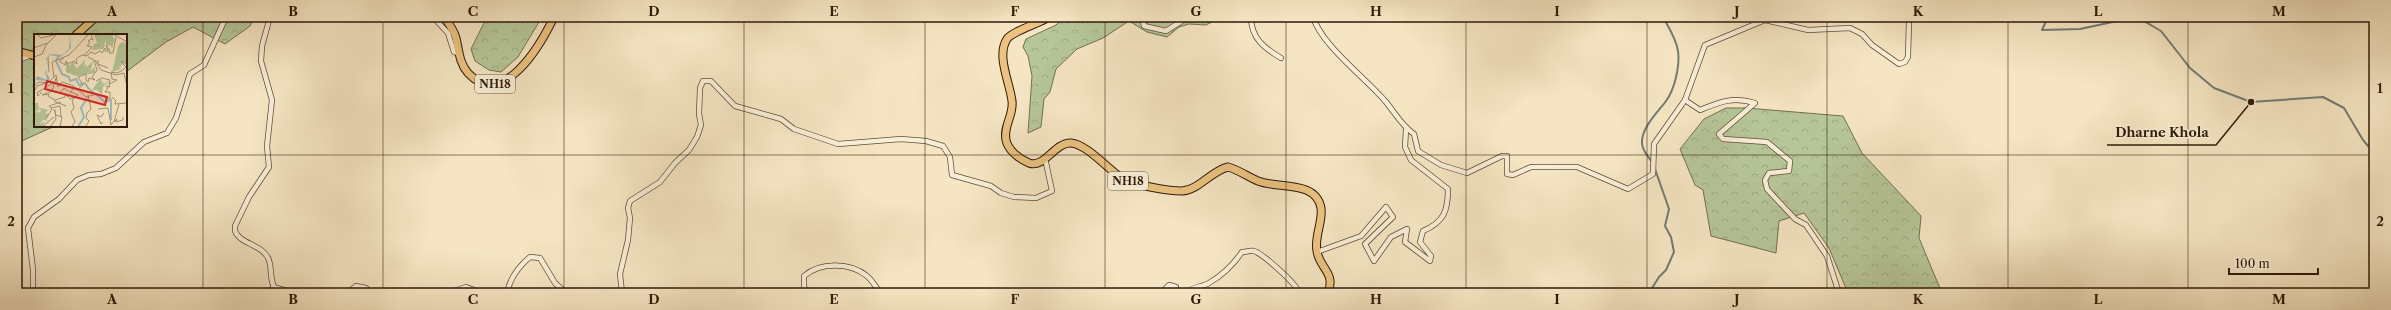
<svg xmlns="http://www.w3.org/2000/svg" width="2391" height="310" font-family="'Libre Caslon Text',serif">
<defs>
<pattern id="forest-crowns" width="20" height="18" patternUnits="userSpaceOnUse"><rect width="20" height="18" fill="#b6c698"/><path d="M2 6a3 3 0 1 1 6 0M12 15a3 3 0 1 1 6 0" fill="none" stroke="#9daa82"/></pattern>
</defs>
<rect width="100%" height="100%" fill="#f5e5c2"/>
<filter id="stains"><feTurbulence type="fractalNoise" baseFrequency=".005" numOctaves="4"/><feColorMatrix values="0 0 0 0 .2 0 0 0 0 .09 0 0 0 0 .02 0 0 0 .5 -.17"/></filter>
<radialGradient id="worn" r=".72"><stop offset=".6" stop-color="#630" stop-opacity="0"/><stop offset="1" stop-color="#630" stop-opacity=".3"/></radialGradient>
<!-- forest -->
<g fill="url(#forest-crowns)" stroke="#727050">
<path d="M17,17h238l-5,9 -25,18 -32,-17 -27,15 -40,30v-37h-91v91h20l-38,17z"/>
<path d="M487,17h55l-24,40 -17,15 -12,-2 -14,-9 -4,-12z"/>
<path d="M1065,17h157l-16,8 -17,-1 -10,3 -12,10 -20,-5 -18,-11 -26,17 -26,11 -21,20 -6,23 -6,7 -3,28 -13,6 4,-57 -4,-20 -5,-9 3,-8 30,-14z"/>
<path d="M1726,108h20l97,8 19,37 59,63 -2,22 23,55h-94l-19,-45 -25,-35 -25,8 -3,32 -65,-17 -8,-46 -8,-5 -15,-36 24,-30z"/>
</g>
<g fill="none" stroke-linecap="round" stroke-linejoin="round">
<!-- stream -->
<g stroke="#737b75" stroke-width="2">
<path d="M2048,17l-6,13 38,-1 56,-12"/>
<path d="M2137,17l24,14 29,37 24,20 37,14 72,-5 21,11 19,32 11,13"/>
<path d="M1652,162c-4,-6 -10,-11 -10,-19 -1,-15 16,-31 24,-42 9,-12 14,-36 12,-50 -2,-13 -9,-23 -15,-34"/>
<path d="M1649,293l10,-16 7,-7 8,-18 -3,-15 -6,-11 4,-17 -14,-40"/>
</g>
<defs>
<g id="minor">
<path d="M270,17l-8,29 -1,15 11,39 -5,46 2,21 -20,30 -14,29v5c5,13 26,13 33,27 5,9 0,22 9,35"/>
<path d="M433,17l15,16 6,19 4,1"/>
<path d="M1142,17l2,9 22,5 22,-14"/>
<path d="M1251,17c0,21 13,31 30,41"/>
<path d="M1313,17c9,29 53,61 73,85 9,11 16,24 28,32l4,17 23,14 26,8 35,-17h5v18l6,1 18,-8h46l51,22 25,-15 1,-30 31,-44 20,-55 60,-25 43,10 42,-2 12,6 10,11 27,19 6,-2 3,-5 1,-37 4,-3"/>
<path d="M17,60l12,-4"/>
<path d="M1685,100l15,10c20,-8 33,-14 55,-7l-36,31 4,5 44,3 23,19 -1,10 -20,2 -4,7 2,9 28,30 11,6 21,31 12,37"/>
<path d="M1317,252l44,-16 25,-29 7,10 -28,27 9,17 17,-24 16,-8 -2,13 25,19 1,-5 -11,-14 3,-11c21,-9 25,-20 25,-42l-37,-29 -6,-13 1,-18"/>
<path d="M273,287l22,6"/>
<path d="M33,293v-23l-5,-42 6,-11 25,-18 18,-19 12,-5 12,-1 15,-6 28,-26 23,-9 9,-15 14,-44 14,-9 22,-48"/>
<path d="M229,293l12,-2 3,2"/>
<path d="M303,293l8,-2 14,2"/>
<path d="M347,293l9,-7 10,2 6,5"/>
<path d="M448,293l18,-6 16,6"/>
<path d="M507,293c3,-15 11,-26 23,-36l10,1 15,25 11,10"/>
<path d="M622,293l-2,-19 8,-34 2,-22 -2,-10 2,-7 30,-19 15,-19 14,-13 8,-13 4,-12 -2,-11 1,-26 3,-7h8l24,25 46,13 13,10 44,15 63,-5 25,2 17,5 7,11 2,18 39,11 10,7 13,4 22,1 16,-7 -7,-33"/>
<path d="M808,293l-4,-6v-11c16,-14 46,-14 63,0 5,4 8,10 12,15l9,2"/>
<path d="M1161,293l8,-8 7,2 -1,6"/>
<path d="M1186,293c5,-6 16,-6 23,-10 14,-8 24,-18 33,-31 3,0 9,-2 12,-1 9,3 43,33 45,42"/>
</g>
<g id="primary">
<path d="M444,17c5,7 10,13 12,21 3,12 3,25 12,35 35,38 73,-29 86,-56"/>
<path d="M1049,17c-9,6 -38,15 -42,22 -11,17 3,44 5,62 2,14 -9,25 -6,39 2,10 13,19 23,23 15,6 26,-21 42,-20 15,1 36,25 49,34 12,8 48,14 62,14 17,-1 29,-20 46,-24 11,3 20,10 30,14 20,8 58,-1 63,27 2,14 -7,29 -4,43 2,17 19,21 11,42"/>
<path d="M76,35l20,-18"/>
<path d="M17,51l18,5"/>
</g>
</defs>
<!-- minor casing -->
<use href="#minor" stroke="#604c36" stroke-width="6"/>
<!-- primary casing -->
<use href="#primary" stroke="#2f1908" stroke-width="9"/>
<!-- minor -->
<use href="#minor" stroke="#f8eed7" stroke-width="4.5"/>
<!-- primary -->
<use href="#primary" stroke="#eac281" stroke-width="7"/>
</g>
<!-- grid -->
<path fill="none" stroke="#2f1908" stroke-width="1" stroke-opacity="0.55" d="M203,17v276M383,17v276M564,17v276M744,17v276M925,17v276M1105,17v276M1286,17v276M1466,17v276M1647,17v276M1827,17v276M2008,17v276M2188,17v276M17,155h2357"/>
<g text-anchor="middle" dominant-baseline="central" stroke-width="3" stroke-linejoin="round" paint-order="stroke">
<!-- shield labels -->
<g fill="#f8eed7" stroke="#6b5946" stroke-width="1">
<rect x="475" y="75" width="40" height="18" rx="3"/>
<rect x="1108" y="172" width="40" height="18" rx="3"/>
</g>
<g font-size="11" font-weight="bold" fill="#2f1908">
<text x="495" y="84">NH18</text>
<text x="1128" y="181">NH18</text>
</g>
</g>
<!-- overview -->
<g transform="translate(34 34)">
<rect width="93" height="93" fill="#f5e5c2"/>
<path d="M60,0h19v4h2l-3,10 -2,-3 -3,1 -2,-6 -1,9 -12,1 2,-6 3,-1zM90,8l1,2 2,-2v22l-5,-1 -1,4 -2,-1 2,3 -9,3 6,-25 2,-4zM51,26l-1,7 2,-3 1,3 7,-7 -4,11 5,-4v6l-19,3 -10,-4v-11l4,5 2,-4 4,1 -2,2 3,3zM66,45l4,5 7,-5 -8,8 -1,8 -5,-5h-5zM1,69h3l1,5 10,2 -4,3 4,1 -3,5 2,2 -5,-1 -3,3 5,-1 -3,5 -8,-1v-12l3,-3 3,2 1,-3 -5,-2 3,2 -5,2z" fill="#b6c698"/>
<path d="M36,0l1,14 -4,4 -7,5 -10,-2 -3,4 1,9 -2,4 4,7 -3,2 -11,-1 -2,4 3,-8 10,4 -2,-8 3,-4 -2,-9 4,-5 12,1 7,-6z" fill="#a1bcbe"/>
<path fill="none" stroke="#a1bcbe" stroke-width="2" d="M25,21l-3,6 6,13 7,3 1,4 6,-2 3,6 6,-2 3,5M54,54l17,14 6,-2v20M44,93l6,-10 -3,-9 6,-10"/>
<path fill="none" stroke="#a69378" stroke-width="1" d="M79,0l14,8M4,1l3,3 13,-3M55,11l-2,1 3,-4 -2,-1 3,-2 2,1 -2,-6M0,14l13,-5M50,22l8,-9 -4,-1M0,23l8,-3 4,-9 11,-11M14,23l1,15M30,24l-5,3 6,4 1,-4 2,3 6,-3 3,3 -1,-5 6,-4 5,1 4,-4 4,2 5,-3 2,2 3,-5v3h3l-2,-6 4,6 -1,2h4l3,-16M61,26l6,10 15,5 8,-2 3,13M64,26v4l10,4M20,43l-2,-15 17,-7 20,-21M22,44l-4,13 -10,4 7,-1 -1,2 7,4 10,-3v-3l5,5 4,-2M62,47l6,-3 8,2 -1,4M0,52l5,-4 9,1 8,-8 2,12 4,-5 12,4 -3,6 7,3 -6,5 2,8 -3,4 4,10 -4,5M41,53l11,10 11,-3 13,5v-7h-5l3,-4 -2,-2 4,1 -1,-3 8,-4 -5,-1 -1,-7 6,1 6,-3 3,-3 -4,-4v-2l5,4M44,55l5,-4 -5,-8 8,-3v6l2,2 1,-4 6,2 -3,-3 5,-7 -3,-10 -6,-3M6,57l13,-8M6,57l-3,2 1,3 4,-4M19,57l7,2 4,-5 7,5M0,58l3,-6 9,-3M78,63l4,4 -1,3 12,-1M20,67l12,5M17,74l9,-2 1,11M20,75l2,6 6,2 -2,10M64,75l10,-1 3,17 3,-4M12,85l6,-10 -3,-3 12,-4M81,87l2,-2 -1,3 7,-2v-3M69,88l-2,2 -4,-9 4,2 3,-4M80,88l5,-18M8,93l12,-10M16,93l6,-8 -1,-9M51,93l4,-6 -3,-3 1,-5 4,-4 -3,-14"/>
<path fill="#d62828" fill-opacity="0.15" stroke="#d62828" stroke-width="2" d="M13,47l60,16 -2,8 -60,-16z"/>
<rect width="93" height="93" fill="none" stroke="#2f1908" stroke-width="2"/>
</g>
<!-- callouts -->
<path fill="none" stroke="#2f1908" stroke-width="1.5" d="M2251 102L2216 145H2107"/>
<circle fill="#2f1908" stroke="#f8eed7" stroke-width="1.5" cx="2251" cy="102" r="4"/>
<g font-size="13" text-anchor="middle" font-weight="bold" fill="#2f1908" stroke="#f8eed7" stroke-width="3" stroke-linejoin="round" paint-order="stroke">
<text x="2162" y="137">Dharne Khola</text>
</g>
<!-- margin -->
<rect width="2391" height="310" fill="none" stroke="#f5e5c2" stroke-width="44"/>
<!-- scale -->
<path d="M2229 268v6h89v-6" fill="none" stroke="#2f1908" stroke-width="2"/>
<text x="2235" y="268" font-size="12" fill="#2f1908" stroke="#f8eed7" stroke-width="3" paint-order="stroke">100 m</text>
<rect x="22" y="22" width="2347" height="266" fill="none" stroke="#2f1908" stroke-width="1.5"/>
<g font-size="13" text-anchor="middle" font-weight="bold" fill="#2f1908">
<text x="112" y="16">A</text>
<text x="293" y="16">B</text>
<text x="473" y="16">C</text>
<text x="654" y="16">D</text>
<text x="834" y="16">E</text>
<text x="1015" y="16">F</text>
<text x="1196" y="16">G</text>
<text x="1376" y="16">H</text>
<text x="1557" y="16">I</text>
<text x="1737" y="16">J</text>
<text x="1918" y="16">K</text>
<text x="2098" y="16">L</text>
<text x="2279" y="16">M</text>
<text x="11" y="93">1</text>
<text x="2380" y="93">1</text>
<text x="11" y="226">2</text>
<text x="2380" y="226">2</text>
<text x="112" y="304">A</text>
<text x="293" y="304">B</text>
<text x="473" y="304">C</text>
<text x="654" y="304">D</text>
<text x="834" y="304">E</text>
<text x="1015" y="304">F</text>
<text x="1196" y="304">G</text>
<text x="1376" y="304">H</text>
<text x="1557" y="304">I</text>
<text x="1737" y="304">J</text>
<text x="1918" y="304">K</text>
<text x="2098" y="304">L</text>
<text x="2279" y="304">M</text>
</g>
<rect width="100%" height="100%" filter="url(#stains)"/>
<rect width="100%" height="100%" fill="url(#worn)"/>
</svg>
